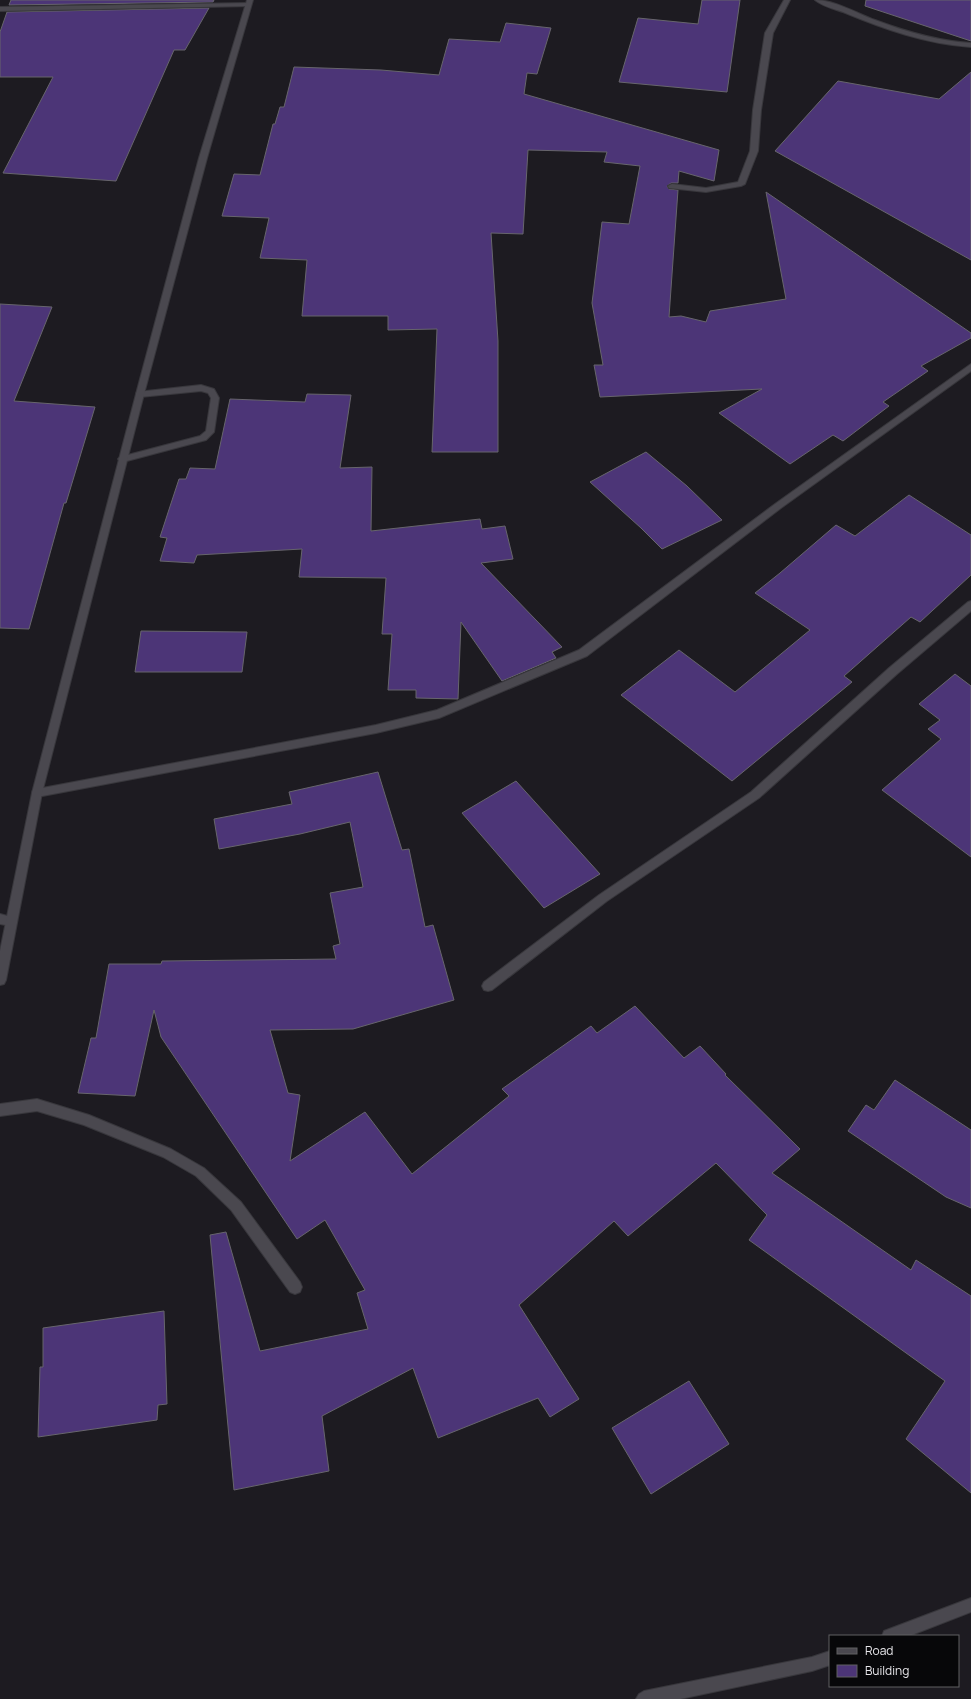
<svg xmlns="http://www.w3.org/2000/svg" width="971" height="1699" font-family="Manrope,sans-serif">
<rect width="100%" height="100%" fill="#1d1b21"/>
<!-- building -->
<g fill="#4c3577" stroke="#67656c">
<path d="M11,0h203l-1,2 -204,3z"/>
<path d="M702,0h38l-13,92 -108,-10 19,-64 60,6z"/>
<path d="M866,0h105v41l-106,-35z"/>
<path d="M209,8l-24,42h-11l-58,131 -113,-8 50,-96h-53v-45l7,-20z"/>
<path d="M506,23l45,5 -14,46 -10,-1 -3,21 195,56 -5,31 -35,-10 -1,12h-7l-4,3 2,3 9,1 -9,127 12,-1 25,6 4,-11 76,-12 -20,-107 205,141v5l-50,28 7,5 -45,31 6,4 -46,35 -10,-6 -43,29 -71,-51 43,-24 -162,8 -6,-32h9l-11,-62 10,-81 27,2 11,-58 -36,-4 3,-10 -79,-2 -5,84 -32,-1 7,108v111h-66l5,-123 -49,1v-14h-86l5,-56 -47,-2 9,-40 -47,-2 12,-42 26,1 13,-51h2l5,-17h4l10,-40 87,3 58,5 10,-36 51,3z"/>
<path d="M971,72v188l-196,-109 63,-70 101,18z"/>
<path d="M0,304l52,3 -38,94 81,6 -29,96h-2l-35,126 -29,-1z"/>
<path d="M307,394l44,1 -11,73 32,-1 -1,64 109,-12 2,10 23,-3 8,33 -32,4 81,84 -10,5 4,6 -54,23 -41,-59 -3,77 -42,-1v-8h-28l4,-56h-10l4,-56 -87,-1 3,-28 -105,6 -3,8 -34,-2 7,-23 -7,-1 19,-58h7l4,-11 25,1 15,-70 75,3z"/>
<path d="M646,452l41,34 35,34 -60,29 -21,-21 -51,-46z"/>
<path d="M909,495l62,40v40l-51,47 -9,-5 -67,59 8,6 -120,99 -111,-86 58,-45 56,42 75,-62 -55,-37 25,-20 56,-48 19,11z"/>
<path d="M141,631l106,1 -5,40h-107z"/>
<path d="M955,674l16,12v171l-89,-67 59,-51 -13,-10 12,-9 -21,-16z"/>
<path d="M378,772l24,78 7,-1 16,78 8,-2 21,75 -101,29 -83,1 18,63 12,2 -10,66 75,-49 47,62 97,-78 -7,-7 89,-63 6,7 38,-27 49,52 16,-12 26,28 -1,1 75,74 -28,24 139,97 5,-10 55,36v197l-65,-54 39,-58 -196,-141 18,-25 -51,-52 -88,73 -14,-15 -95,84 60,94 -29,18 -12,-19 -100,40 -25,-70 -91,48 7,55 -95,19 -24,-255 16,-3 34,119 108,-22 -11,-36 8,-3 -40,-70 -28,19 -136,-202 -7,-27 -19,86 -57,-3 13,-55h5l13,-74h52l1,-3 174,-2 -3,-13 7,-2 -10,-51 33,-6 -13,-65 -50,12 -81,15 -5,-30 78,-15 -3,-12z"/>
<path d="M516,781l84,93 -56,34 -82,-95z"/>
<path d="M895,1080l76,50v78l-25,-11 -98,-66 18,-26 8,5z"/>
<path d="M164,1311l3,93 -9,1 -1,15 -119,17 2,-70h3v-39z"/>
<path d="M689,1381l40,63 -78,50 -39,-66z"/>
</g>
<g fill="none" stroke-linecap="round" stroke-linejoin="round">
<defs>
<g id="service">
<path d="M201,385l13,4 5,9 -5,34 -8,8 -83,22 -3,-1 -2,-2 2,-2 80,-21 6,-5 5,-33 -3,-5 -7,-2 -61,6 -4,-3 1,-2z"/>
<path d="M0,914l15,4 2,3 -2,3 -4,2 -11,-2z"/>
</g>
<g id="minor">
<path d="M784,0h6l-17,33 -12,77 -3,41 -13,33 -4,2 -35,6 -37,-4 -1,-2 4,-2 34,4 32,-6 12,-31 3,-41 12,-77z"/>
<path d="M815,0c20,0 41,13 60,20 32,12 63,21 96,23v4c-45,-3 -87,-18 -128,-35 -9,-3 -21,-6 -28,-12z"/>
<path d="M249,3l2,1v2l-251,5v-4z"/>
<path d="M971,364v7l-190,137 -194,148 -148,62 -63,15 -339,64 -4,-1 -1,-3 1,-3 4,-1 339,-64 61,-15 142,-60 196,-146z"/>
<path d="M971,601v10l-74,63 -138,124 -152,103 -115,89 -4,1 -4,-1 -2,-4 2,-4 115,-87 152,-103 138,-124 79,-66z"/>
<path d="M37,1099l52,16 82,34 33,19 37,34 59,80 2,5 -2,5 -5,2 -5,-2 -59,-82 -35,-34 -33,-19 -79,-32 -47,-14 -37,5v-12z"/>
<path d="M971,1598v14l-62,24h-27l2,-5z"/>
<path d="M830,1651v14l-18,6 -132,28h-44l3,-5 5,-3 168,-34z"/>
</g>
<path id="tertiary" d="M247,0h6l-46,158 -63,236 -102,399 -36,187 -2,4 -4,1v-34l32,-158 104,-399 63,-236z"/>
</defs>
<!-- service casing -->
<use href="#service" stroke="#38373c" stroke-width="2"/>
<!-- minor casing -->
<use href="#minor" stroke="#38373c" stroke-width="2"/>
<!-- tertiary casing -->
<use href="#tertiary" stroke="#38373c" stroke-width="2"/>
<!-- service -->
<use href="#service" fill="#4a484f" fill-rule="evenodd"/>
<!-- minor -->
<use href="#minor" fill="#4a484f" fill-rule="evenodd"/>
<!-- tertiary -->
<use href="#tertiary" fill="#4a484f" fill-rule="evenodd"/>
</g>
<!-- legend -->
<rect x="829" y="1635" width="130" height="52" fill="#070709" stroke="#616063"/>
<rect x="837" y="1648" width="20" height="6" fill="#4a484f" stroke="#616063"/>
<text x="865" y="1655" font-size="12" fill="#e7e6ea">Road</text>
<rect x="837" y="1665" width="20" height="12" fill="#4c3577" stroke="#616063"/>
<text x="865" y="1675" font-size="12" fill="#e7e6ea">Building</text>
</svg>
